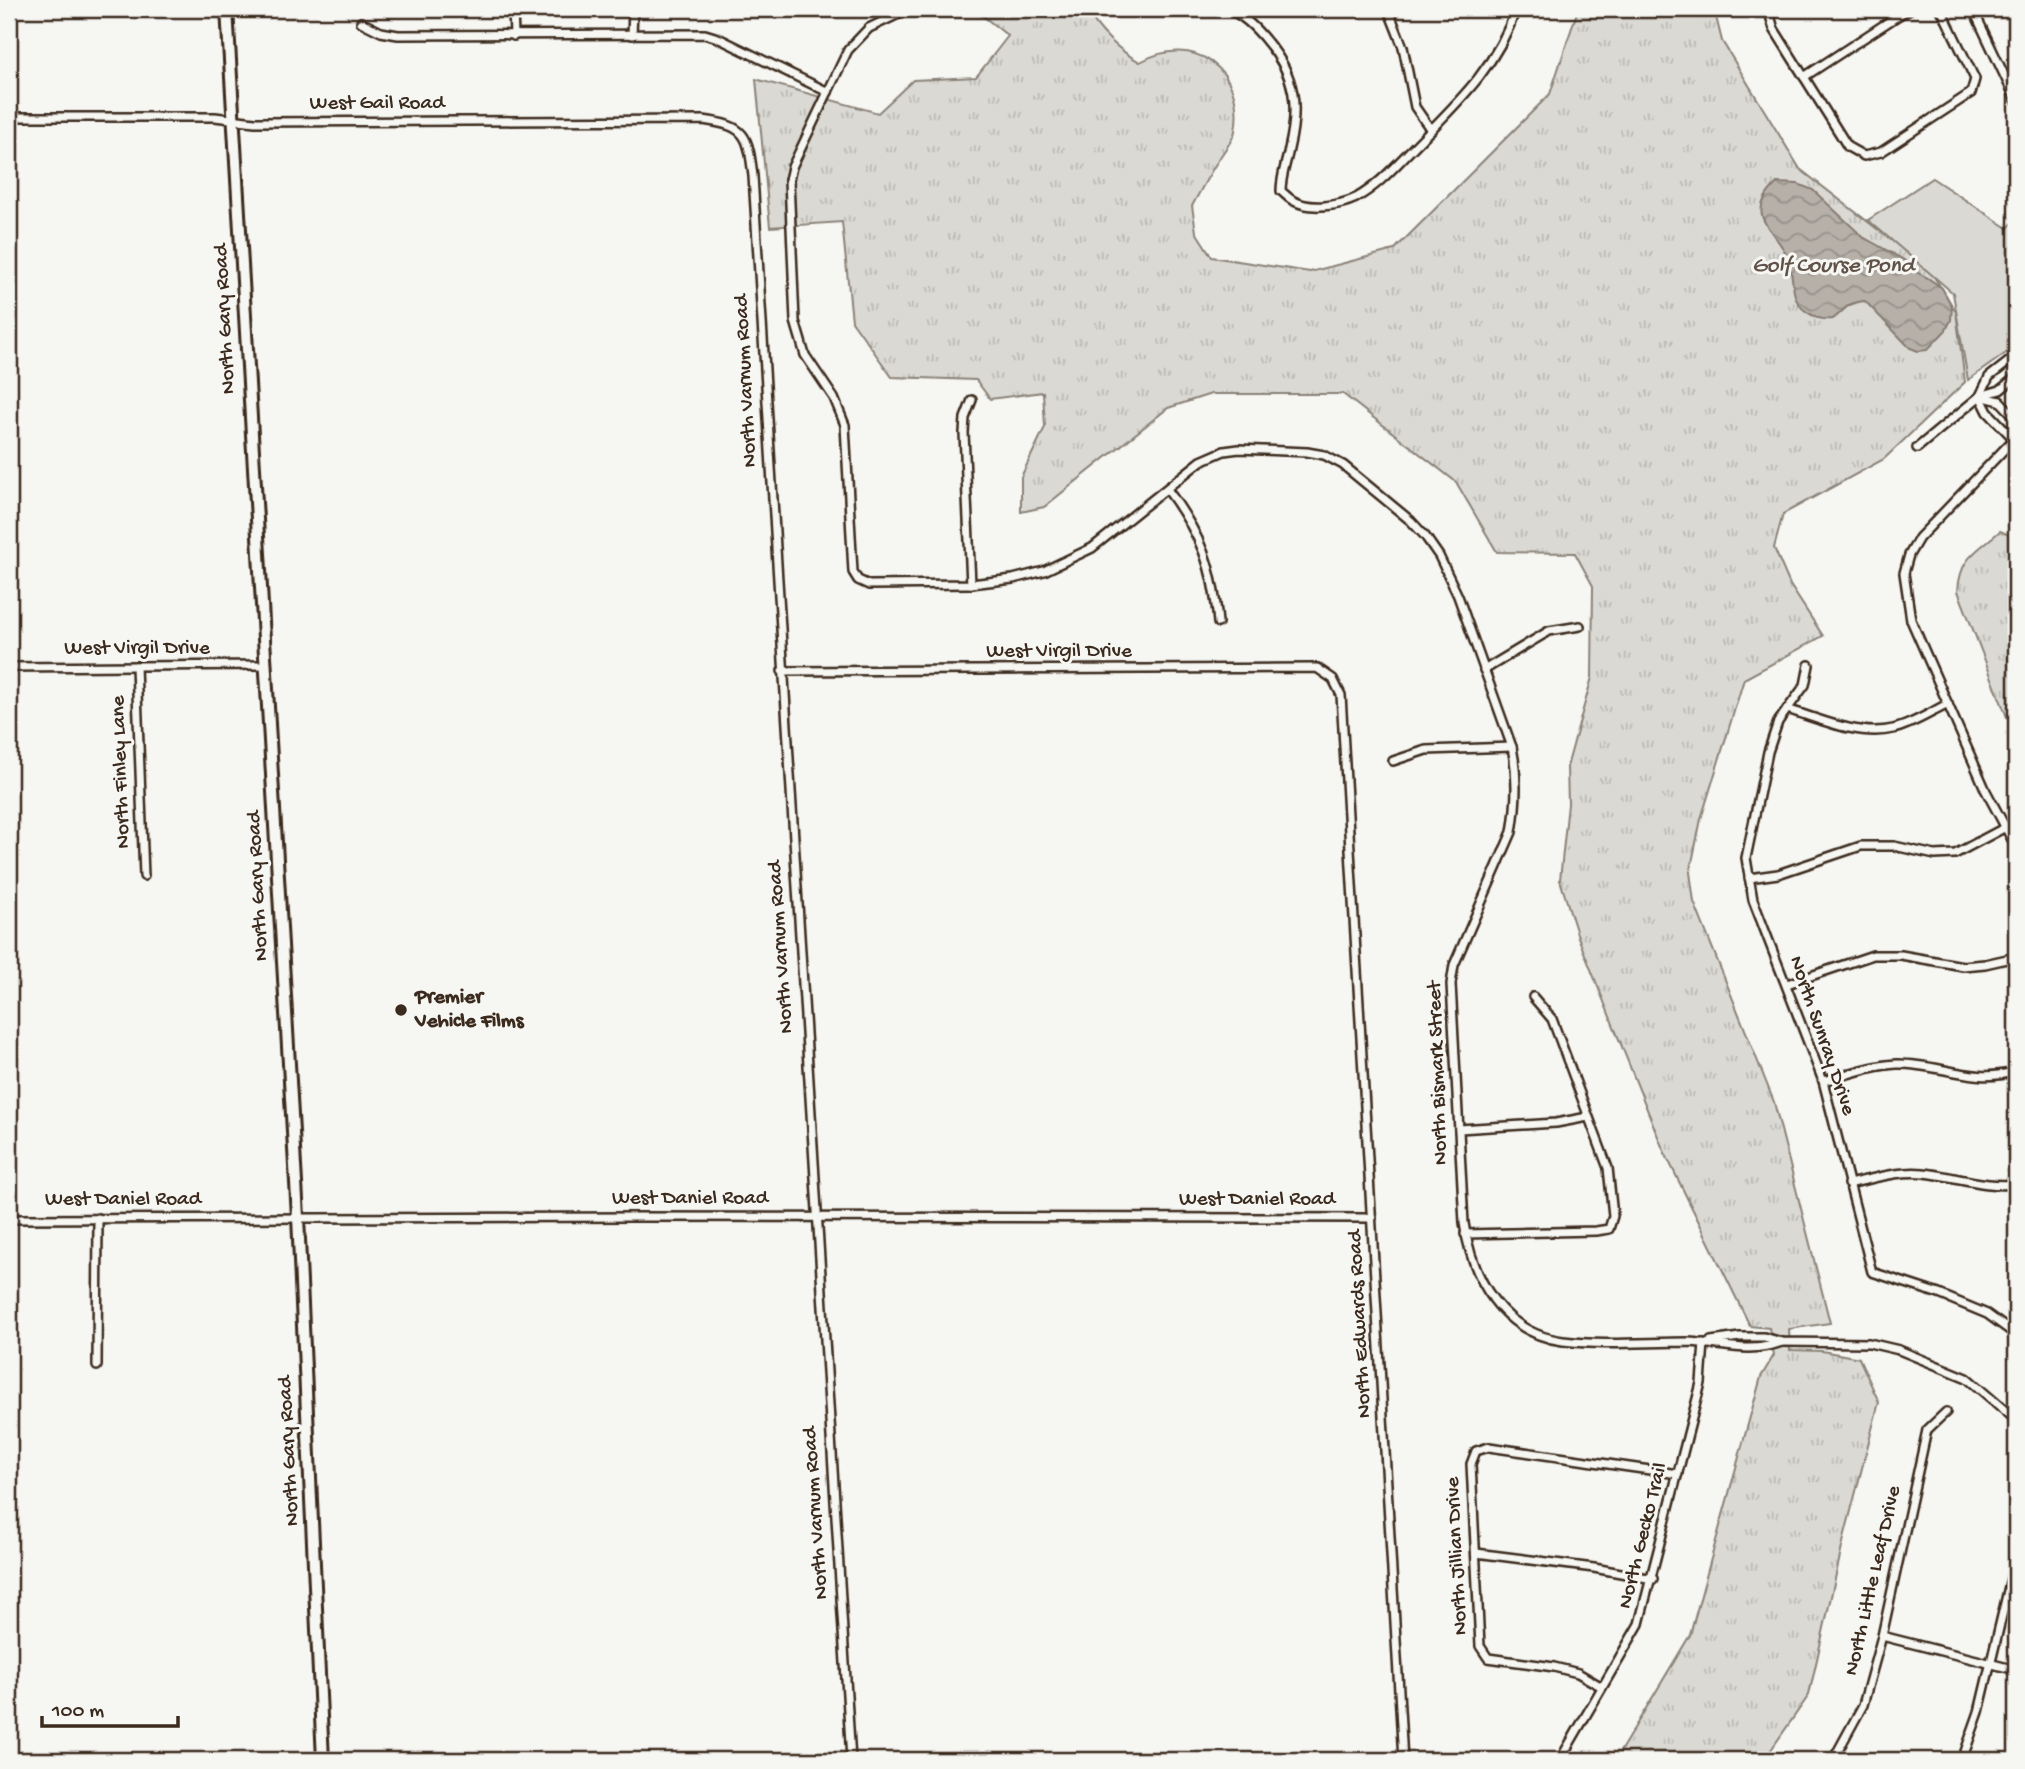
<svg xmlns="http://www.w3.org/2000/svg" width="2025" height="1769" font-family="'Gochi Hand',sans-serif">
<defs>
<pattern id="grass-tufts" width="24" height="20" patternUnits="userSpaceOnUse" patternTransform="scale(1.75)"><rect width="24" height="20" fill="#dad9d3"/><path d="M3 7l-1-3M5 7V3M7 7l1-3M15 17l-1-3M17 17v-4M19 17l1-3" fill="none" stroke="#bcbab5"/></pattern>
<pattern id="water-waves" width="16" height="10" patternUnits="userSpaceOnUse" patternTransform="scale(1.75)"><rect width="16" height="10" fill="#b6b0a9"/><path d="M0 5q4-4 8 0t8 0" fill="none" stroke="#958f89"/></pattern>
</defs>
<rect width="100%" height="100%" fill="#f6f6f2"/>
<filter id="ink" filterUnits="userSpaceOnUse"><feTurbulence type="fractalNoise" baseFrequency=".0143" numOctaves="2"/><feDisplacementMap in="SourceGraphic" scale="14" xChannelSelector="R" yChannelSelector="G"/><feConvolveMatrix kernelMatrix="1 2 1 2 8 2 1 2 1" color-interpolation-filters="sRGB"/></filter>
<g filter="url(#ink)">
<!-- grass -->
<g fill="url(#grass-tufts)" stroke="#8a8278" stroke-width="2">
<path d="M974,9h113c10,21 32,42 53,53 54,-30 106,8 95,69 -2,10 -11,19 -16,28 -10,15 -18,31 -27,47l4,26 16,25 98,15 84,-22 156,-156 28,-85h136l8,32 78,128 130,101 26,42 9,70 -81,77 -101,55 -9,34 16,37 33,51 -79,43 -43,140 -11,53 4,30 80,200 56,221 -41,6 1,21 32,1 37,7 20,44 -34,132 -36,161 -45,65h-149l75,-125 71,-258 13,-22 -5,-27 -19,-2 -87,-177 -85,-212 -18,-57 8,-76 -1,-37 25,-90 1,-91 -18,-33 -78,-1 -41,-70 -113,-88h-132l-43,14 -124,99 -23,5v-35l24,-50 -2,-35 -53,7 -14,-19 -84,-3 -40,-56 -10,-99 -72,5 -14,-148 122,34 35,-33 63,-3 32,-41z"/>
<path d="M2000,531l16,7v195l-9,-16 -49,-126c2,-34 18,-39 42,-60z"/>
</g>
<!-- park -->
<path fill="#dad9d3" stroke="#8a8278" stroke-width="2" d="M1932,178l76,50 8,-9v127l-48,34 -15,-87 -85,-73z"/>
<!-- water -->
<path fill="url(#water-waves)" stroke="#857a71" stroke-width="2" d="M1777,183l21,1 15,6 50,47 41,23 14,13 10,5 14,10 10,18 -1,14 -5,10 -19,20 -9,1 -8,-3 -45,-47c-19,2 -19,8 -32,18 -9,1 -13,0 -21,-4 -25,-12 -16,-35 -24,-57 -11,-29 -47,-40 -11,-75z"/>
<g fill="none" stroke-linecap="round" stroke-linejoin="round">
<defs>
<g id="street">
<path d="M513,9l1,27"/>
<path d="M909,9l-40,19 -21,22 -56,117 -3,13 6,141 10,34 29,43 11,27 8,147 5,8 11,5 102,-1 42,-5 31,-8 48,-23 109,-87 23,-10 15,-2 68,3 17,3 19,10 68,56 14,15 14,20 19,40 54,151c6,29 5,56 0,85l-58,133 -3,19 13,239c8,55 38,110 99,118 41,5 83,1 124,1 35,1 60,13 95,0"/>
<path d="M1227,9c17,6 30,20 41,34 28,33 31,64 21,106 -3,15 -8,27 -8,42 4,3 8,8 13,10 16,9 45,5 62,-3 22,-12 39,-32 56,-49 43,-44 84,-80 104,-140"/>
<path d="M1388,9l15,38 12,60 16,23"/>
<path d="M1768,9l6,20 74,118 16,9 17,-4 90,-59 4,-14 -32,-66 -4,-4"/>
<path d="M1895,9l4,6 11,-6"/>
<path d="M1973,9l43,91"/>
<path d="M361,22l20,10 17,3 307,-1 13,4 110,54"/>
<path d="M632,35l1,-26"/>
<path d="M1804,77l95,-62"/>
<path d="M9,117h206l40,5 448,-2c43,6 45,14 50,56l98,1584"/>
<path d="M1980,396l8,16 26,27"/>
<path d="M1980,396l20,5 16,17"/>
<path d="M1980,396l20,-6 16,-13"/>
<path d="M2016,437l-97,101 -10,17 -5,18 7,47 75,171 30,56"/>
<path d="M1917,448l63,-52 9,-19 27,-21"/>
<path d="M1167,489c34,46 46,77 51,134"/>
<path d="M971,584l-7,-151 1,-15 7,-18"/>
<path d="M1809,665l-4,20 -27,37 -10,30 -22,106 7,42 70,181 49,191 67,22 48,20 29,21"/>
<path d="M136,666l8,210"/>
<path d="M9,667l256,-2"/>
<path d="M1484,670l65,-39 31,-5"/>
<path d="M782,671l535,-3 16,11 8,16 62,1065"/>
<path d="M1787,709c32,10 72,28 106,20 19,-4 38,-17 55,-25"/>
<path d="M1393,761l33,-11 86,-3"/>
<path d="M1749,878l29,-4 83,-28h33l41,9 20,-1 49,-26"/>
<path d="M1787,984l86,-29h28l62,11 22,-2 31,-7"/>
<path d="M1823,1081c24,-6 49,-16 74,-17 41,-1 78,21 119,7"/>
<path d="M1459,1129l97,-6 32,-6"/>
<path d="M1848,1184c25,-5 51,-14 76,-11 31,3 61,15 92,11"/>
<path d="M9,1219l626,-2 737,1"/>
<path d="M1465,1234l131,-3 13,-2 4,-13 -5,-48 -56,-149 -19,-22"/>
<path d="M1711,1341l29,-4h24l18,5 87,1 30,7 68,28 49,42"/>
<path d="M97,1366l1,-148"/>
<path d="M1476,1553l118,15 59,11"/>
<path d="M1882,1636l134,34"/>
<path d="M1602,1687l-24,-14 -24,-6 -66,-9 -8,-12 -9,-182 5,-13 13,-4 189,27"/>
<path d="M1560,1760l79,-136 62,-241 3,-40"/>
<path d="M1833,1760l30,-55 19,-69 45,-206 19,-18"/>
<path d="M1962,1760l17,-48 37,-155"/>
</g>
<path id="secondary" d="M227,9l71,1208 25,543"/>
</defs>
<!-- street casing -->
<use href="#street" stroke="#3b2a1e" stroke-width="12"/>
<!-- secondary casing -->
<use href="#secondary" stroke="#3b2a1e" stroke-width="16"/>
<!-- street -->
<use href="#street" stroke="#f6f6f2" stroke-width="7"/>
<!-- secondary -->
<use href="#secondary" stroke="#f6f6f2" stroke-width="10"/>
</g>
</g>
<!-- markers -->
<circle fill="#3b2a1e" stroke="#f6f6f2" stroke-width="2.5" cx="401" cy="1010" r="7"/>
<g text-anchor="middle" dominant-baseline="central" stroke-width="6" stroke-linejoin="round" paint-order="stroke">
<!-- street labels -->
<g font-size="21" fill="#3b2a1e" stroke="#f6f6f2">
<text x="377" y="104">West Gail Road</text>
<text transform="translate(226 319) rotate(-93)">North Gary Road</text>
<text transform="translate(747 381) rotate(-93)">North Varnum Road</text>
<text x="137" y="649">West Virgil Drive</text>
<text x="1059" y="652">West Virgil Drive</text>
<text transform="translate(122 772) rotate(-92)">North Finley Lane</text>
<text transform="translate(259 886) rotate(-93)">North Gary Road</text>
<text transform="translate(782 947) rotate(-94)">North Varnum Road</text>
<text transform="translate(1821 1036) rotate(71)">North Sunray Drive</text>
<text transform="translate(1439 1073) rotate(-92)">North Bismark Street</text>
<text x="690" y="1199">West Daniel Road</text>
<text x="123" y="1200">West Daniel Road</text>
<text x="1257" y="1200">West Daniel Road</text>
<text transform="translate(1361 1324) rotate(-93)">North Edwards Road</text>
<text transform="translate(290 1451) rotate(-93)">North Gary Road</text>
<text transform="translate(817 1513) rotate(-94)">North Varnum Road</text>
<text transform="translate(1644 1536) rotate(-76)">North Gecko Trail</text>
<text transform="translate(1458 1556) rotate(-93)">North Jillian Drive</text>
<text transform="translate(1874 1581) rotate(-77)">North Little Leaf Drive</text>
</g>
<!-- poi labels -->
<g font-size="21" font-weight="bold" fill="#3b2a1e" stroke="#f6f6f2" text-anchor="start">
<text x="415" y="998">Premier<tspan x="415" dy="24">Vehicle Films</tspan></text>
</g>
<!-- water labels -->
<g font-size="23" font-style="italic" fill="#605248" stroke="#f6f6f2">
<text x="1833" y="266">Golf Course Pond</text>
</g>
</g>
<!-- margin -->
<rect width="2025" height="1769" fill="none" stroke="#f6f6f2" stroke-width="35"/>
<rect x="18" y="18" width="1990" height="1734" fill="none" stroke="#3b2a1e" stroke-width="2.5" filter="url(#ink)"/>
<!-- scale -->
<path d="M42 1716v10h136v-10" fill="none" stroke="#3b2a1e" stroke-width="3.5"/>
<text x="52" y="1716" font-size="21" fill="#3b2a1e" stroke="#f6f6f2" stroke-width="5" paint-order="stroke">100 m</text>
</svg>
